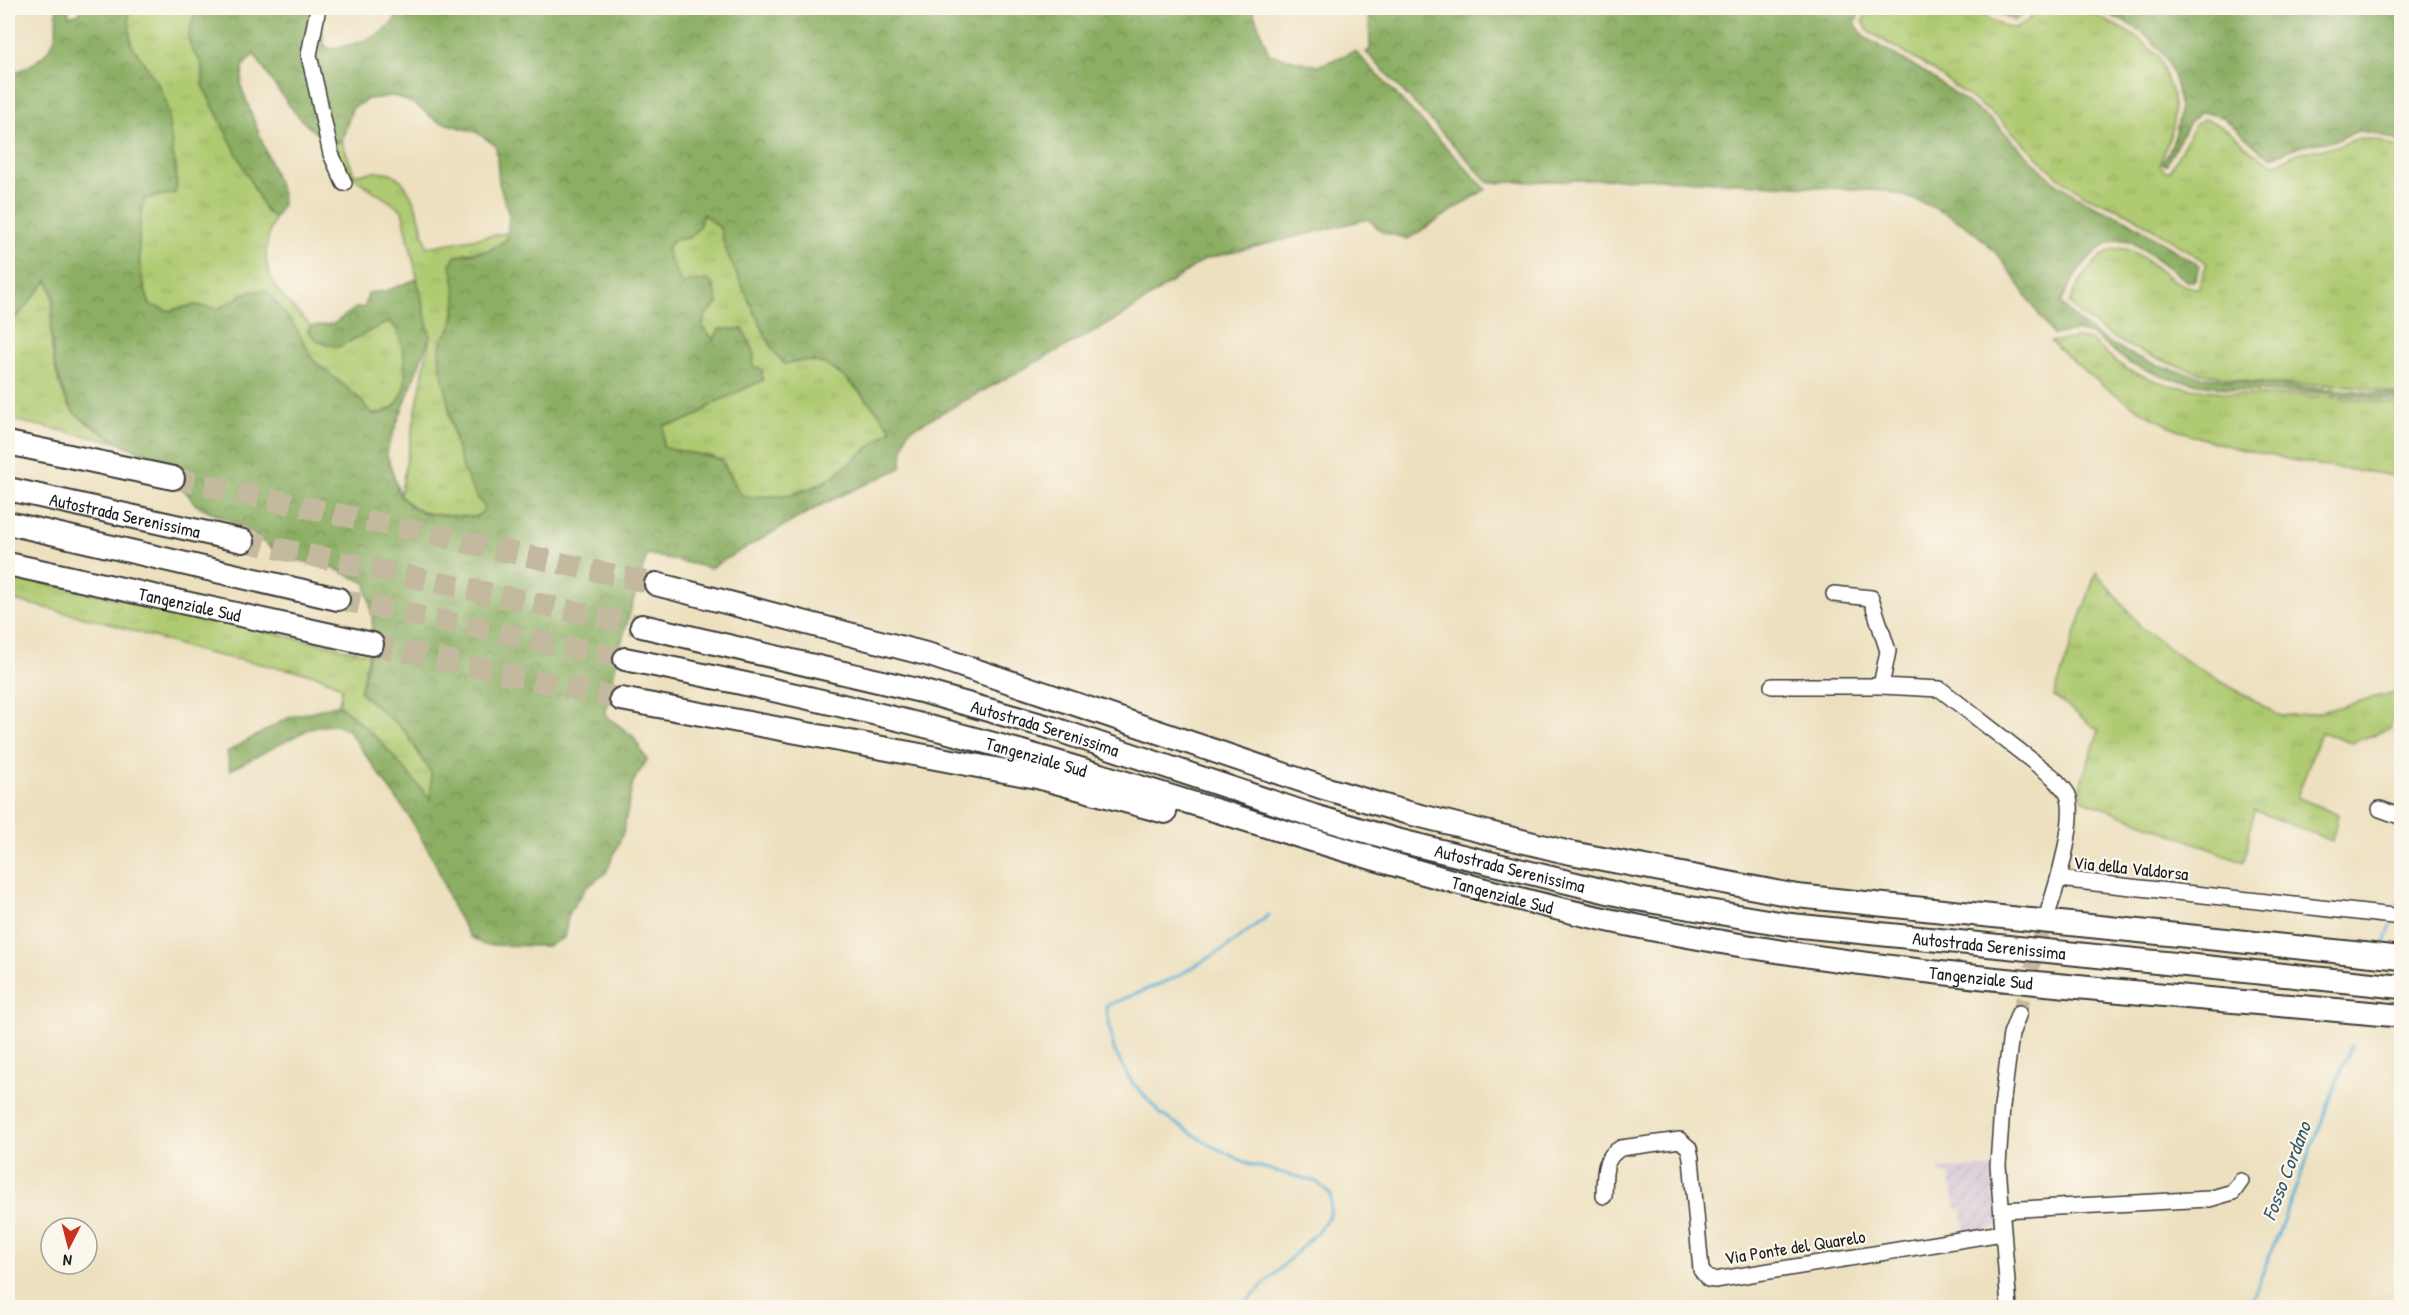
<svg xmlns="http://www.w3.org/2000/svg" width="2409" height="1315" font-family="'Patrick Hand',sans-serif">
<defs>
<pattern id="industrial-furrows" width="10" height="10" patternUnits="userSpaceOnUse" patternTransform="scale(1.5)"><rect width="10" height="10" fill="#ccbed3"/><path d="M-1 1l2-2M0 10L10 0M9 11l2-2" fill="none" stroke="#afa3b5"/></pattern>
<pattern id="grass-tufts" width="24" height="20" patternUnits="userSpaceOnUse" patternTransform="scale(1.5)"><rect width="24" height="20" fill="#afca71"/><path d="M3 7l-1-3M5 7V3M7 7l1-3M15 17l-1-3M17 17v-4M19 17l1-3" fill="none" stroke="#96ad61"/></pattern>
<pattern id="forest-crowns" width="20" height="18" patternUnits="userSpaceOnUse" patternTransform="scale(1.5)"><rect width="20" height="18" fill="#8bae63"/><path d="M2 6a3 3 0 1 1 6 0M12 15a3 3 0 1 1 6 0" fill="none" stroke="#718d51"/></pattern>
</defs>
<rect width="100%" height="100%" fill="#fbf7ec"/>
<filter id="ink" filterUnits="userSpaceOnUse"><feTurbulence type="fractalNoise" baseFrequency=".0167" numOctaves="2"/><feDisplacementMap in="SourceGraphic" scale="12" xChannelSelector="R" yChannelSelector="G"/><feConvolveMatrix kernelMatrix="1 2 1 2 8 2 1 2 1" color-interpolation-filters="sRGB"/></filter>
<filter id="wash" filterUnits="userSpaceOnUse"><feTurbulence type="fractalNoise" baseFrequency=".008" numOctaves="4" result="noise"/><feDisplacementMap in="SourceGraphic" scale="24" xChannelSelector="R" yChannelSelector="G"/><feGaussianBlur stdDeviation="1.35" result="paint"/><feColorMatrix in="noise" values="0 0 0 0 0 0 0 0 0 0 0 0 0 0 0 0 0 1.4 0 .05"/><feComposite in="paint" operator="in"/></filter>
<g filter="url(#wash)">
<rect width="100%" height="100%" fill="#ede0bf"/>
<!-- industrial -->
<path fill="url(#industrial-furrows)" d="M1940,1168h52l8,57 -35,12 -3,-29h-6l-7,-34h-10z"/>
<!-- grass -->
<g fill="url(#grass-tufts)" stroke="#667346" stroke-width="1.5">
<path d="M128,8h69l-9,28 4,14 9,12 3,26 62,124 9,5c-22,52 -1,73 36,109l-3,5 42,11 12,-9 28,-12c14,14 21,60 10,78 -6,10 -17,15 -28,16l-14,-18 -44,-36 -20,-36 -63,-23 -13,7 -23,-4 -27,6 -18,-6c-13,-35 -14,-70 -6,-106l31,-7 2,-23 -6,-21 -5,-46 -35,-58z"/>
<path d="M1869,8h105c10,7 31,23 44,19 8,-3 16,-13 23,-19h41l54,28 22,20 15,40v31l-13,37 4,7h6l24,-45 9,-7c33,8 41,34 71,45l27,-12 33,-5 25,-9 14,1 28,10v245c-13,-1 -27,-5 -40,-7 -37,-4 -74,-1 -110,-5 -64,-8 -137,-33 -182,-79 5,-14 13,-24 22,-36 39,-51 63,19 107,21l9,-25 -77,-49 -44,-18 -29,-20 -58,-57 -69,-51 -61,-36 -7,-10z"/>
<path d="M342,141l12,33c10,0 24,-4 33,-2 26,6 35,54 40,75l80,-14v6l-17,11 -26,3 -13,76 -10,12c6,56 8,121 45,167l-9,9c-32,0 -53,2 -77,-21l30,-160 -28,-126 -61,-41 -7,-26z"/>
<path d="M703,214l17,14 6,23 47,99 31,11 19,2 26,18 44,48c-43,31 -68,67 -125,67 -10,0 -18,2 -28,-1l-10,-22 -16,-16 -51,-9v-23l16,-2 19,-8 15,-12 50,-23 -10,-13 1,-15 -4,-8 -36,-3 -12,-15 4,-11 12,-12 -25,-20 -11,1 -13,-25 -1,-13z"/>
<path d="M47,280c9,20 5,28 4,49 -1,22 8,71 26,86 12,11 28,19 42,28l-111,-24v-92z"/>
<path d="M2075,338l15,2 37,30 41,15 76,10h64l93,9v74c-23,-7 -47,-7 -72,-11 -52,-10 -110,-19 -159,-41 -44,-20 -83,-52 -119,-84z"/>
<path d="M2096,572l45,55 42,32 97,57 37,-3 84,-23v20h-4l-7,19 -39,14 -30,-11 -24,65 41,18 -6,26 -78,-31 -10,52 -163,-63 1,-20 17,-48 -45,-35z"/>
<path d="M8,575l361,79 -9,38 45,39 26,42v28l-51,-60 -41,-37 3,-17 -26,-12 -111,-22 -100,-31 -97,-23z"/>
</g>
<!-- forest -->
<g fill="url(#forest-crowns)" stroke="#546540" stroke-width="1.5" fill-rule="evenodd">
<path d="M57,8h11l1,8 9,-2 6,-6h44l3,36 28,41 7,17 11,83 -2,8 -31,6c-8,36 -7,72 6,106l18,6 27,-6 23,4 30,-17 18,-2 28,35 20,36 44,36 14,17c11,0 22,-5 28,-15 11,-18 4,-64 -10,-78l-52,26 -19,-5 -12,-11 4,-5 22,-2 23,-16 9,-1 3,-14 18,-2 31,-12 13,57 -44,116 14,44 13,12 14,6 50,3 8,-9c-28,-36 -30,-69 -38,-112 -3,-17 -11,-36 -6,-54 2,-6 8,-10 10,-15 8,-22 6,-41 -1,-63l6,-8 34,-6 17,-11 2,-24 -10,-32 -3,-37 -20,-14 -39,-11 -23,-17 -20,-8 -26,3 -16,9 -10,33c-29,10 -74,-66 -88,-87l-11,12 -2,20 41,108v12l-7,11 -9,-5 -62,-124 -3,-26 -9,-12 -4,-14 9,-28h121l6,36 5,5c23,-4 66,-12 70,-41h853l17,46 49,12 37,-15 131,138 -78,50 -26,-7 -14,-13 -163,40 -81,56 -216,116 -5,18 -2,19 -78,36 -113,64 -63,-14 -29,100 -13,61 28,21 14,24 -14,22 -10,51 -17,40 -20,15 -17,24 -5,26 -17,8 -63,-1 -14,-8 -18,-31 -16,-42 -30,-52 -58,-82 -14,-5 -21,2 -83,43 -3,-18 61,-34 51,-14 41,37 51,59v-27l-26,-42 -45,-39c6,-25 15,-50 12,-76 -1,-11 -5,-21 -6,-33l-30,-14 -52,-12 -41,-30 -47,-22 -29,-37 -22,-15 -26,-10 -44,-29 -10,-17 -11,-34 -3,-33 3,-34 -6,-16 -40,47v-252c20,-7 45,-19 48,-43 1,-8 0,-16 1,-24zM703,214l17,14 6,23 29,63 18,36 11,14c12,-2 24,-5 37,-1 26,8 53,46 71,66l-69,55 -33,12 -42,1 -8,-3 -18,-34 -59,-13 1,-22 15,-2 19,-8 16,-12 49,-23 -1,-10 -9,-4 1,-14 -11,-23h-24l-5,11 -12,-14 4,-11 12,-12 -4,-17 -7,-6 -25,4 -13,-25 -1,-13 5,-6 17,-2 9,-11z"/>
<path d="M1369,8h493l-7,15 9,14 62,36 69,50 58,58 31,20 43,19 73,46 -6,15h-7c-18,-12 -36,-28 -54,-38 -31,-16 -64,38 -72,61 86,92 212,76 325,90l15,2v5l-92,-9 -65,-1 -75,-12 -38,-15 -39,-29 -17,-4 -22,4c-20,-26 -36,-58 -58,-83 -27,-31 -69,-51 -108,-61l-242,-13 -156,5 -123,-131 4,-2z"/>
<path d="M1984,8h47l-17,13z"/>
<path d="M2094,8h307v134l-27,-9 -16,-2 -25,10 -34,5 -26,11 -11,-5 -39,-35 -21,-5 -13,10 -23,43 -4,-2c29,-41 20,-102 -22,-132 -14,-10 -31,-16 -46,-23z"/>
</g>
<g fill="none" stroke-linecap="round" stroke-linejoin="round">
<!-- stream -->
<g stroke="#58b0d5" stroke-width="3">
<path d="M2397,907l5,-14"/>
<path d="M2385,942l6,-17"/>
<path d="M1240,1308l77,-76 13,-17 1,-20 -14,-13 -68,-18 -39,-19 -49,-31 -30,-33 -17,-31 -8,-44 68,-28 50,-29 45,-34"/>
<path d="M2249,1308l102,-262"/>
</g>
</g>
</g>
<g filter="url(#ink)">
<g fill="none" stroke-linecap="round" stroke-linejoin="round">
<!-- minor-tunnel -->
<path stroke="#c3b99e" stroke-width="15" stroke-dasharray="15 8" stroke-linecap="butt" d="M2019,1013l28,-98"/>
<!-- highway-tunnel -->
<g stroke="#c3b99e" stroke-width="22" stroke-dasharray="22 11" stroke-linecap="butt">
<path d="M173,478l483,106"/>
<path d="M243,541l399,85"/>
<path d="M338,599l287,60"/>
<path d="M372,644l249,55"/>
</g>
<defs>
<g id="minor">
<path d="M318,8l-9,47 22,99 13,29"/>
<path d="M1834,594l37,4 17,53 -7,35 59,3 113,88c5,6 12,12 15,18 9,24 -11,90 -19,114"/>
<path d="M1772,686h109"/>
<path d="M2380,809l22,8"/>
<path d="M2059,879l343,38"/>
<path d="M1604,1196c1,-20 -2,-38 17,-48l59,-8 9,8 2,10 10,112 7,9 7,1 287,-47"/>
<path d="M2002,1210l207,-11 24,-7 8,-11"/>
<path d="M2009,1308l-11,-143 4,-58 9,-73 8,-21"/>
</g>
<g id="highway">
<path d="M8,443l165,35"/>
<path id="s1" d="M8,489l235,52"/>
<path d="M8,523l330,76"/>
<path id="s2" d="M8,564l364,80"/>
<path d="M656,584l274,71 394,133 81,24 161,40 231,44 605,62"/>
<path id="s3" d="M642,626l279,65 131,37 262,88 82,24 241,59 154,26 611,62"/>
<path id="s4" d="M625,659c141,28 280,59 418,99 195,57 388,125 588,167 253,52 514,67 771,91"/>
<path d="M621,699l416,78 128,35"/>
</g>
</defs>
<!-- minor casing -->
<use href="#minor" stroke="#3b3934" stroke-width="18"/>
<!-- highway casing -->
<use href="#highway" stroke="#3b3934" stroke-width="26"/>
<!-- minor -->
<use href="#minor" stroke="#fff" stroke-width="15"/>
<!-- highway -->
<use href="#highway" stroke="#fff" stroke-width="22"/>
</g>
</g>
<g text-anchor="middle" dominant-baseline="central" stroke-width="4.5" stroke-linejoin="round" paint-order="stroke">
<!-- street labels -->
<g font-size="18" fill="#1c1c1c" stroke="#fbf7ec">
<text stroke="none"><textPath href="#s1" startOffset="120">Autostrada Serenissima</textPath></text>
<text stroke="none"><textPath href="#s2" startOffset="186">Tangenziale Sud</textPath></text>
<text stroke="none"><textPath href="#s3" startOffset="416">Autostrada Serenissima</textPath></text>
<text stroke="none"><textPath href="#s4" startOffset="423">Tangenziale Sud</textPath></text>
<text transform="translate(2131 868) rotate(6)">Via della Valdorsa</text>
<text stroke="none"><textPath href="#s3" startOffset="902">Autostrada Serenissima</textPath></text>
<text stroke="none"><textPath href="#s4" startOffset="909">Tangenziale Sud</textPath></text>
<text stroke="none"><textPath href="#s3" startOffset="1388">Autostrada Serenissima</textPath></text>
<text stroke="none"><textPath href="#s4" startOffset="1395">Tangenziale Sud</textPath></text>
<text transform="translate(1795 1247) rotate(-9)">Via Ponte del Quarelo</text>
</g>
<!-- water labels -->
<g font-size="20" font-style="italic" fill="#345766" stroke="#fbf7ec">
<text transform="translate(2286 1171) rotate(-69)">Fosso Cordano</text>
</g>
</g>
<!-- margin -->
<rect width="2409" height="1315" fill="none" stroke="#fbf7ec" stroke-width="30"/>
<!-- north arrow -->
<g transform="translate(69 1246) rotate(186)"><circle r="28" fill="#fbf7ec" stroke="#a29f99" stroke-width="1.5"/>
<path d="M0-4.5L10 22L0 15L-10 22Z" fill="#c8321e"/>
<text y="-9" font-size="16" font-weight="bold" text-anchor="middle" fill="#1c1c1c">N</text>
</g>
</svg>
